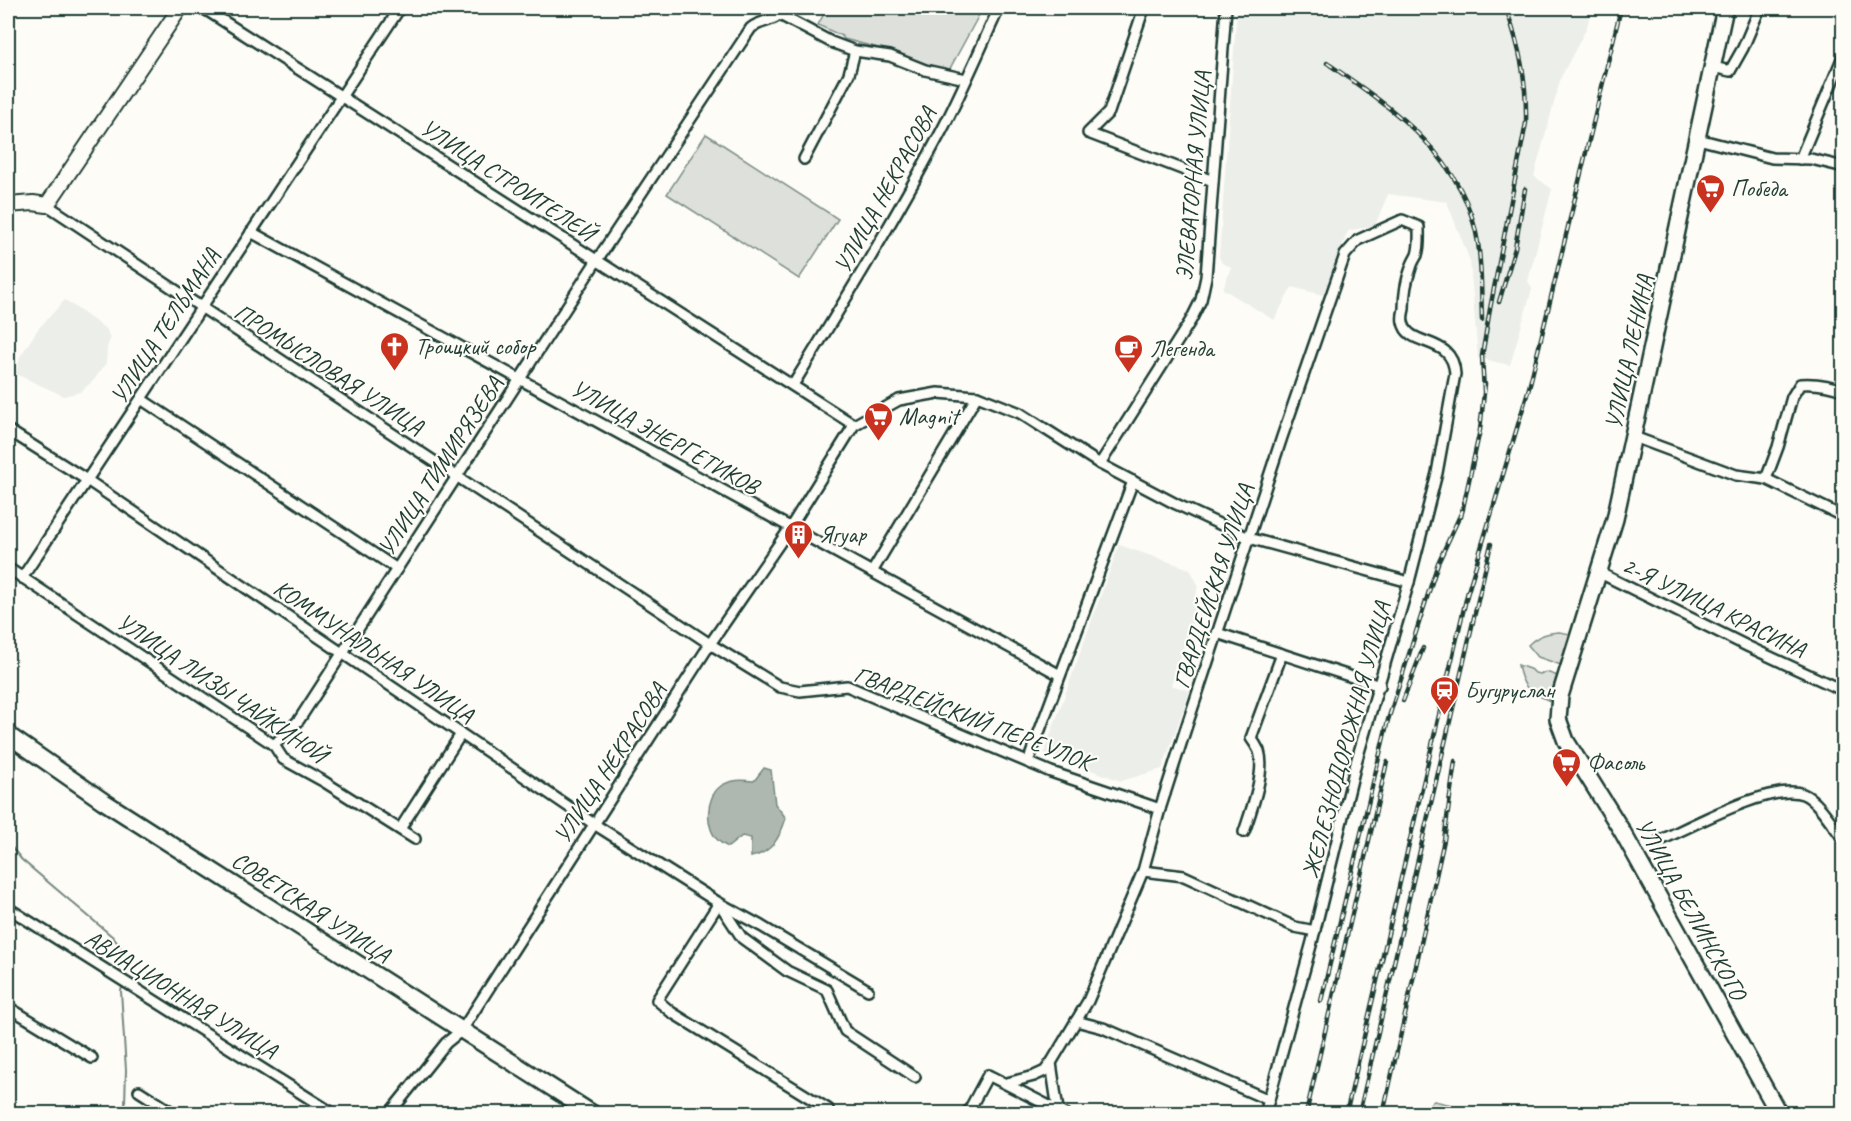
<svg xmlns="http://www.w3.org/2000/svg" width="1851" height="1121" font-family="Caveat,sans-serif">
<rect width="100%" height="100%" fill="#fdfcf7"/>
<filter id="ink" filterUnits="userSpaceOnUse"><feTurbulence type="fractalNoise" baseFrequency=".0167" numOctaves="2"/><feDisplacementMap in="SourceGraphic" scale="12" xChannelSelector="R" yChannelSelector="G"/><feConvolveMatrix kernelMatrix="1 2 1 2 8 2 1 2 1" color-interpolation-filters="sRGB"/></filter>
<g filter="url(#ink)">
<!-- built -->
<g fill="#eceee9">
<path d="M1237,8h354l-4,19 -26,50 -27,99 18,13 -24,92 4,8 -22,76 -32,-7 -8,-97 -23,-59 -59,-8 -13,31 -27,6 -25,64 -31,-8 -18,33 -51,-31 8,-22 -9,-4 -3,-6z"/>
<path d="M65,300l42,30 3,9 -3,9 -1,15 -12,17 -14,12 -16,4 -48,-22 4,-17 18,-28z"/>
<path d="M1119,545l71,24 8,16 -2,11 3,6 -28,83 19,6 -28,78 -41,12 -77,-28z"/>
</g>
<!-- green -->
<g fill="#dde0db" stroke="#7e8e88" stroke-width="1.5">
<path d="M827,8h135l17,7 -31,57 -54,-20 -50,-13 -2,-3 -24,-11z"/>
<path d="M706,134l132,85 -39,60 -132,-85z"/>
<path d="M1559,632l12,2 -10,31 -23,-8 -10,-12c9,-9 18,-12 31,-13z"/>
<path d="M1518,665l14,5 3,3 5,1 6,-2 12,4 -8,25c-21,-9 -28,-13 -32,-36z"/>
<path d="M1434,1101l18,4 4,8h-45l14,-6z"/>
</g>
<!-- water -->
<path fill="#aeb8b1" stroke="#75877f" stroke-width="1.5" d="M764,768l7,2 4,34 11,14c-6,19 -14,35 -35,39v-19l-9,-2 -14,11c-3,-2 -6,-3 -8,-5 -16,-12 -15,-45 1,-56 11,-7 21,-6 33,-5z"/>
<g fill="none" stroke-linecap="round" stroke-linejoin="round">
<!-- stream -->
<g stroke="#75877f" stroke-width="2">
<path d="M8,843l14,17 91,77 16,22 -5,20"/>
<path d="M123,984l-2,7 5,79 -1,33 2,11"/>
</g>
<defs>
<g id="minor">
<path d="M203,8l651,417"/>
<path d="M1144,8l-35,104 -21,21 125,48"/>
<path d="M780,15l51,27 24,9 35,5 35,14 41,9"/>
<path d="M1713,67l17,4 13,-23 17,-40"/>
<path d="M1698,139l74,19 39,1 33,8"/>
<path d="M804,159l45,-85 6,-23"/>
<path d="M1800,159l44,-105"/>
<path d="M47,205l663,439 70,43 20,4 47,-5 204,86 109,37"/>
<path d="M251,232l809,443"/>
<path d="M793,385c51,-83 102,-166 148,-253 21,-40 39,-83 58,-124"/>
<path d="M141,399l256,170"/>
<path d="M8,430l79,50 507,344 125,79 42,23 107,64"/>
<path d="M1634,437l102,38 30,4 78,38"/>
<path d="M1100,464l91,-144 10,-20 5,-23 20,-269"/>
<path d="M1766,479l12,-32 14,-50 8,-13c15,-1 30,1 44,7"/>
<path d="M8,568l266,177 9,14 40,22 92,58"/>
<path d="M872,572l105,-176"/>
<path d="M1600,573l149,74 95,44"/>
<path d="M22,578l378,-570"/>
<path d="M1217,633l163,53"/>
<path d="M274,745l25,-25 298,-460 148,-223c2,-3 4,-6 6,-9 12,-9 24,-5 34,-20"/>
<path d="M1028,762l105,-281"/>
<path d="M400,829l61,-95"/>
<path d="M1244,832c7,-21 22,-60 15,-81 -2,-4 -5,-9 -8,-13l31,-84"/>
<path d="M1659,841c31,-14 113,-59 144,-47 15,6 31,33 41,46"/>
<path d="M1143,871l41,5 111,51 20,4"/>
<path d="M8,908l326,206"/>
<path d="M8,1007l84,51"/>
<path d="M1076,1021l27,7 166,72"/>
<path d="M1051,1063l7,47"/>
<path d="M1007,1083l27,-7 11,-5 6,-8 37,-62 55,-130 17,-62 26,-81 96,-291 63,-182 13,-15 44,-20 17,7c0,10 1,19 -2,28 -2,4 -5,8 -6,13 -5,13 -7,26 -7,41 -1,4 -2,9 -1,13 5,27 50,12 52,52l-18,99 -28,109 -52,177 -45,183 -47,172"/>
<path d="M139,1091l36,23"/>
<path d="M828,1109l-157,-97 -14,-12 62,-97 23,35 45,33 40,19 18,41 70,46"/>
<path d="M389,1114l57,-71 16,-13 248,-386 80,-116 64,-103 45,-25 39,-7 39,3 43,17 80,51 76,40 73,34 160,44"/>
<path d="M967,1114l21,-39 77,39"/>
</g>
<path id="secondary" d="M8,205l25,-2 14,2 133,-197"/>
<g id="primary">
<path d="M1725,8l-110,511 -55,177 -2,23 8,22 56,90 157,283"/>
<path d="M8,735l95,66 490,313"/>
</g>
</defs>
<!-- minor casing -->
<use href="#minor" stroke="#1f3d34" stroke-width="14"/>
<!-- secondary casing -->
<use href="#secondary" stroke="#1f3d34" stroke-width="18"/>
<!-- primary casing -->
<use href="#primary" stroke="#1f3d34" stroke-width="20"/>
<!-- minor -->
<use href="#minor" stroke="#fdfcf7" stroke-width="9"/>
<!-- secondary -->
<use href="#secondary" stroke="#fdfcf7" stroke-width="14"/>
<!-- primary -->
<use href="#primary" stroke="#fdfcf7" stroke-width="15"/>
<defs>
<g id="rail">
<path d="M1327,63c65,45 138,94 151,180 4,26 3,51 4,77"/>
<path d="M1499,302l16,-54 10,-59"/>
<path d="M1484,391l-2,-35 8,-47 36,-186c1,-43 -6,-75 -20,-115"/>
<path d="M1461,517l19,-87 5,-46"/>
<path d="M1403,701l20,-53"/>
<path d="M1321,1001l67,-281 50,-157 25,-54"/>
<path d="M1306,1114l81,-352"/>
<path d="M1346,1114l121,-519 62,-207 92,-380"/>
<path d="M1359,1114l132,-570"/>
<path d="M1383,1114l61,-274 11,-79"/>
</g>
</defs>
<!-- rail casing -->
<use href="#rail" stroke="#1f3d34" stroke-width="4.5"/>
<!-- rail -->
<use href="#rail" stroke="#fdfcf7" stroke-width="2" stroke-dasharray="7" stroke-linecap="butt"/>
</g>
</g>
<!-- icons -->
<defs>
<symbol id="supermarket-pin" viewBox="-11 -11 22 30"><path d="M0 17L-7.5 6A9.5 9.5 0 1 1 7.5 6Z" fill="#c8321e" stroke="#fdfcf7"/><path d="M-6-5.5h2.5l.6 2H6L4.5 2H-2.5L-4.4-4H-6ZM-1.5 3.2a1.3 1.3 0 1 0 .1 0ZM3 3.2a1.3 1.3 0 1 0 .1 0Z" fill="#fff"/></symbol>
<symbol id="church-pin" viewBox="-11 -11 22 30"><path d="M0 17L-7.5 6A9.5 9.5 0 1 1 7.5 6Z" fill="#c8321e" stroke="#fdfcf7"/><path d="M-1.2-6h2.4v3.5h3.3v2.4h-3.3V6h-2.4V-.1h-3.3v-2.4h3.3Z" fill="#fff"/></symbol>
<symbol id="cafe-pin" viewBox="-11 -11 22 30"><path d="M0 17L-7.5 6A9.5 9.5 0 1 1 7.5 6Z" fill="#c8321e" stroke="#fdfcf7"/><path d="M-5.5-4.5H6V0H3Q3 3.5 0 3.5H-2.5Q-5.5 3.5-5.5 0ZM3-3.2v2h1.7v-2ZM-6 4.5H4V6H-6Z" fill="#fff"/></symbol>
<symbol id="building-pin" viewBox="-11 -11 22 30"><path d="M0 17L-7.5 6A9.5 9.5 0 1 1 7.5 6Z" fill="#c8321e" stroke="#fdfcf7"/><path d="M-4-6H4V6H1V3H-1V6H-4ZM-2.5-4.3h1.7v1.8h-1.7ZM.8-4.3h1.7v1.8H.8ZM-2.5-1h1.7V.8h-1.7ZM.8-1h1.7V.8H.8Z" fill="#fff"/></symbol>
<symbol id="station-pin" viewBox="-11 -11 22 30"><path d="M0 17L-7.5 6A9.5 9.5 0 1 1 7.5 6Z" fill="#c8321e" stroke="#fdfcf7"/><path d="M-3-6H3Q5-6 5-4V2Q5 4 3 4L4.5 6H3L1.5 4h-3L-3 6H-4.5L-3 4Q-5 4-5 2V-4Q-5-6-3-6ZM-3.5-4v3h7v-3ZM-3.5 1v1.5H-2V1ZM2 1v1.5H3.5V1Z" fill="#fff"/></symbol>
</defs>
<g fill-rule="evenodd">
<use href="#supermarket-pin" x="1694" y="172" width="33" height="45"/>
<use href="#church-pin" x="378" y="330" width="33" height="45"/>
<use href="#cafe-pin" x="1112" y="332" width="33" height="45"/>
<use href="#supermarket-pin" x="862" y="400" width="33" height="45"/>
<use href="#building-pin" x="782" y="518" width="33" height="45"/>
<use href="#station-pin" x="1428" y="674" width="33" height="45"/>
<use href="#supermarket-pin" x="1550" y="746" width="33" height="45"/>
</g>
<g text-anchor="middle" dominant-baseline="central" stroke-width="4.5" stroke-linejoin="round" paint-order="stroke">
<!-- street labels -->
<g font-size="24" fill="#1f3d34" stroke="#fdfcf7">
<text transform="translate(1193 176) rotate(-85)">ЭЛЕВАТОРНАЯ УЛИЦА</text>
<text transform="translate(508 180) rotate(33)">УЛИЦА СТРОИТЕЛЕЙ</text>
<text transform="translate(885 190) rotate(-61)">УЛИЦА НЕКРАСОВА</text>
<text transform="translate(165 326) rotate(-57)">УЛИЦА ТЕЛЬМАНА</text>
<text transform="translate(1629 352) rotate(-78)">УЛИЦА ЛЕНИНА</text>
<text transform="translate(329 369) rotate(33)">ПРОМЫСЛОВАЯ УЛИЦА</text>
<text transform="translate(665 437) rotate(29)">УЛИЦА ЭНЕРГЕТИКОВ</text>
<text transform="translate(440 466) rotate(-57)">УЛИЦА ТИМИРЯЗЕВА</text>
<text transform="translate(1213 586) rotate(-72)">ГВАРДЕЙСКАЯ УЛИЦА</text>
<text transform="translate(1714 607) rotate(26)">2-Я УЛИЦА КРАСИНА</text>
<text transform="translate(374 651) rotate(34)">КОММУНАЛЬНАЯ УЛИЦА</text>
<text transform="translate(222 688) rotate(34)">УЛИЦА ЛИЗЫ ЧАЙКИНОЙ</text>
<text transform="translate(973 718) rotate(21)">ГВАРДЕЙСКИЙ ПЕРЕУЛОК</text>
<text transform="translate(1346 740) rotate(-75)">ЖЕЛЕЗНОДОРОЖНАЯ УЛИЦА</text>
<text transform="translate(610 763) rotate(-57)">УЛИЦА НЕКРАСОВА</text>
<text transform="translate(311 907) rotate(33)">СОВЕТСКАЯ УЛИЦА</text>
<text transform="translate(1691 909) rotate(61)">УЛИЦА БЕЛИНСКОГО</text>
<text transform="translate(181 994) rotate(32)">АВИАЦИОННАЯ УЛИЦА</text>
</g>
<!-- poi labels -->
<g font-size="24" fill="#1f3d34" stroke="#fdfcf7" text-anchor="start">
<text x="1731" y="188">Победа</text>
<text x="415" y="346">Троицкий собор</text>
<text x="1150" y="348">Легенда</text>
<text x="899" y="416">Magnit</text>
<text x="819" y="534">Ягуар</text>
<text x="1465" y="690">Бугуруслан</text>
<text x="1587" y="762">Фасоль</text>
</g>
</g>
<!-- margin -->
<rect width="1851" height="1121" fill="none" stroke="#fdfcf7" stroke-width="30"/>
<rect x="15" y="15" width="1821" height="1091" fill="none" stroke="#1f3d34" stroke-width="2" filter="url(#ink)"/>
</svg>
